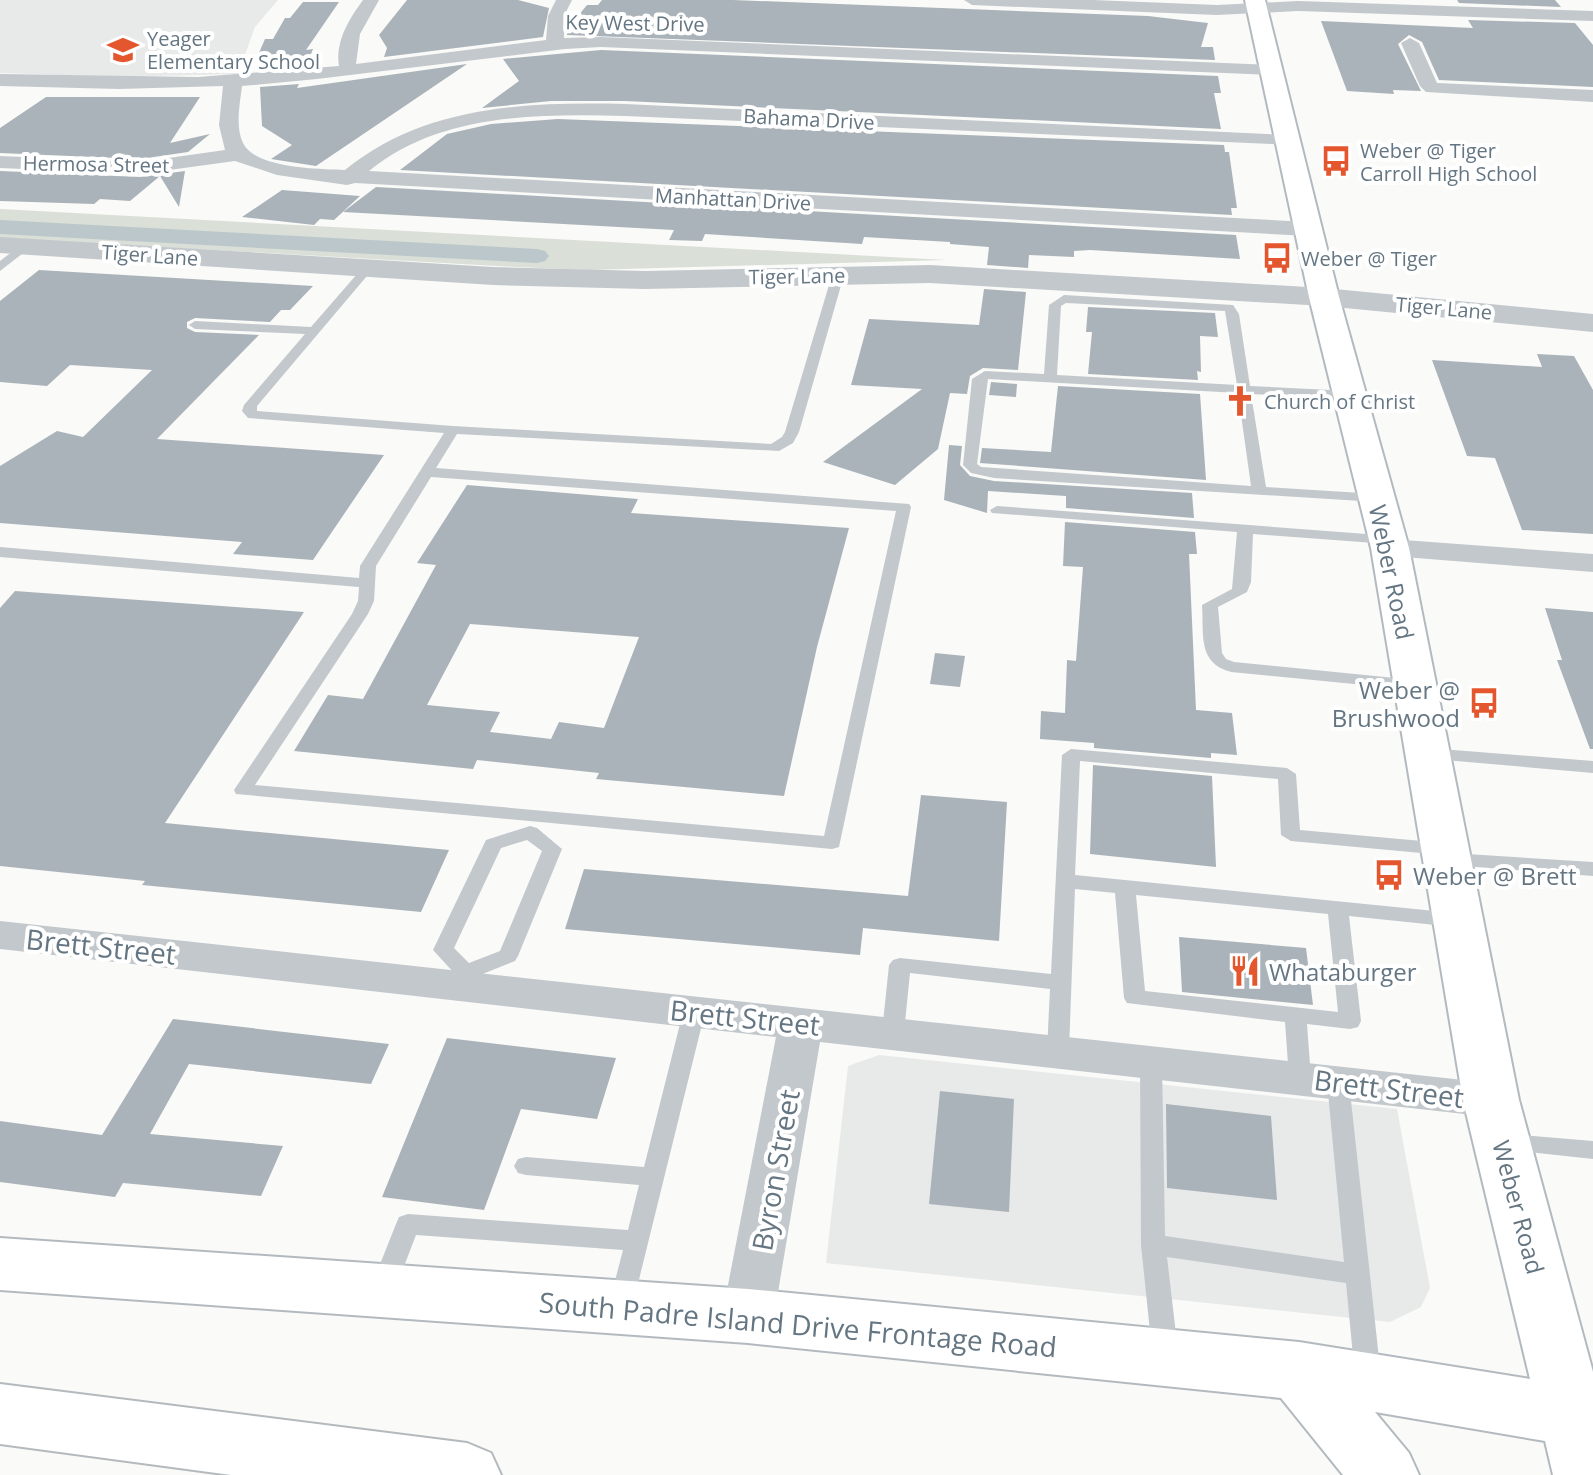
<svg xmlns="http://www.w3.org/2000/svg" width="1593" height="1475" font-family="'Open Sans',sans-serif">
<rect width="100%" height="100%" fill="#fafaf8"/>
<!-- built -->
<g fill="#e8e9e9">
<path d="M0,0h278l-23,27 -17,47 -122,3 -116,-4z"/>
<path d="M879,1055l518,54 33,179 -9,19 -31,15 -564,-59 22,-197z"/>
</g>
<!-- green -->
<path fill="#dadfd7" d="M0,209l946,51 -357,10 -73,-3 -516,-29z"/>
<g fill="none" stroke-linecap="round" stroke-linejoin="round">
<!-- canal -->
<path fill="#bbc7cb" fill-rule="evenodd" d="M0,220l537,29 8,2 4,5 -4,5 -8,2 -537,-29z"/>
</g>
<!-- building -->
<g fill="#aab3b9" fill-rule="evenodd">
<path d="M407,0h111l31,8 -6,29 -159,20 3,-9 -8,-13z"/>
<path d="M602,0h131l415,16 60,7 -7,24h12l2,13 -648,-25 2,-22 9,3 9,-11h11z"/>
<path d="M1457,0h98l6,7 -102,-4z"/>
<path d="M303,2h36l-33,48 7,-1 -7,17 -48,3v-14l7,-16h8l12,-21h5z"/>
<path d="M1468,20l107,3 18,22v42l-154,-7 -17,-38 -13,-7 -11,9 23,47 -28,-1 1,4 -47,-3 -26,-70 152,7z"/>
<path d="M601,50l617,26 3,17h-7l7,36 -596,-28h-74l-69,7 37,-27 -16,-22z"/>
<path d="M467,64l-151,102 -45,-7 21,-14 -30,-19 -2,-39 39,-3 -2,4z"/>
<path d="M46,97h154l-30,46 40,-9 -22,18 -48,7 -140,-6v-25z"/>
<path d="M558,119l666,26 1,7h4l8,56h-6l1,7 -832,-45 47,-36 44,-10z"/>
<path d="M0,171l140,6 45,-6 -6,36 -19,-31 -30,25 -30,-2 -6,5 -94,-3z"/>
<path d="M376,187l860,48 4,24 -150,-9 -16,1v6l-45,-2 -1,13 -41,-3 2,-18 -39,-3v-2l-86,-5 -2,7 -157,-10 -3,7 -33,-1 5,-10 -331,-18z"/>
<path d="M282,190l78,6 -26,24 -14,-1 -6,6 -72,-8z"/>
<path d="M39,270l274,16 -23,24h-9l-11,12 -75,-4 -8,4v6l8,4 64,3 -102,104 227,16 -71,105 -80,-6 9,-12 -242,-19v-57l57,-35 26,6 69,-67 -82,-5 -23,21 -47,-4v-81z"/>
<path d="M984,289l42,3 -8,78 -35,-2 -13,8 -3,18 -17,-1 -12,56 -43,36 -72,-23 99,-73 -71,-4 18,-66 110,6z"/>
<path d="M1088,307l127,6 3,24 -18,-1 1,36 -4,-1 1,9 -110,-6 4,-42h-6z"/>
<path d="M1537,354l37,2 19,34v144l-71,-4 -27,-72 -28,-2 -35,-96 110,7z"/>
<path d="M991,382l26,2 -1,13 -27,-2z"/>
<path d="M1058,386l142,8 6,86 -226,-17 2,-15 69,4z"/>
<path d="M949,445l13,1 -2,19 10,11 24,5 198,12 2,25 -128,-10v-12l-78,-5 -1,22 -43,-13z"/>
<path d="M467,485l171,14 -7,14 218,15 -32,119 -33,149 -188,-17 3,-6 -122,-13 -4,9 -179,-18 34,-56 35,4 73,-134 -19,-2zM470,624l169,13 -35,91 -45,-6 -8,17 -61,-7 10,-20 -73,-7z"/>
<path d="M1065,522l130,10 2,22h-8l7,156 36,3 5,42 -26,-2v5l-117,-10v-5l-54,-4 1,-28 24,2 2,-53 9,1 7,-94 -20,-1z"/>
<path d="M15,591l289,21 -139,211 284,27 -28,62 -279,-27 3,-4 -145,-15v-258z"/>
<path d="M1545,608l48,4v137h-3l-33,-89h5z"/>
<path d="M935,653l30,3 -5,31 -30,-3z"/>
<path d="M1093,765l119,11 4,91 -126,-13z"/>
<path d="M921,795l86,7 -8,139 -136,-13 -3,27 -295,-26 19,-60 324,27z"/>
<path d="M1179,937l127,11 7,57 -131,-13z"/>
<path d="M173,1019l216,25 -18,40 -182,-20 -39,70 133,12 -22,50 -138,-13 -8,14 -115,-15v-61l102,14z"/>
<path d="M447,1038l169,20 -19,61 -76,-10 -37,101 -102,-13z"/>
<path d="M940,1091l74,8 -5,113 -80,-8z"/>
<path d="M1166,1104l105,12 6,84 -110,-12z"/>
</g>
<g fill="none" stroke-linecap="round" stroke-linejoin="round">
<defs>
<path id="secondary" d="M1245,0h20l74,297 70,251 110,552 74,272v103h-40l-8,-34 -170,-29 34,41 10,22h-76l-62,-77 -533,-55 -748,-53v-52l748,51 551,53 231,37 -67,-279 -92,-552 -62,-251z"/>
<path id="motorway" d="M0,1384l467,59 24,10 10,22h-270l-231,-31z"/>
</defs>
<!-- secondary casing -->
<use href="#secondary" stroke="#b3babf" stroke-width="4"/>
<!-- motorway casing -->
<use href="#motorway" stroke="#b4b9bd" stroke-width="4"/>
<!-- service -->
<g fill="#c3c8cc" fill-rule="evenodd">
<path d="M21,245l10,2 -31,24v-10z"/>
<path d="M368,264l4,2v4l-115,136v5l196,15 318,18 11,-7 3,-5 47,-157 10,-3 2,3 -45,157 -6,11 -14,8 -322,-17 -21,34 473,36 2,3 -72,340 -7,2 -596,-55 -2,-4 118,-176 6,-13 1,-14 -359,-30v-10l359,31 1,-12 84,-133 -196,-15 -6,-7 2,-6 61,-71 -110,-5 -6,-4 6,-4 116,6 53,-61zM431,477l465,34 -72,325 -569,-51 113,-171 6,-13 2,-35z"/>
<path d="M1064,295l169,10 6,9 11,72 100,5 7,4 -7,4 -99,-5 15,93 111,7 7,4 -7,4 -383,-24 -23,-5 -8,-8 9,-86 13,-8 59,3 5,-69zM1066,303l159,8 12,74 -180,-10 4,-69zM988,379l250,14 13,93 -270,-19 -4,-3z"/>
<path d="M997,506l396,30v6l-5,2 -135,-10 -2,48 -4,10 -29,15 4,46 4,6 8,3 181,18 9,5 -9,5 -184,-18c-34,-9 -27,-38 -29,-67l30,-16 5,-57 -245,-19 -2,-3z"/>
<path d="M1428,748l165,13v12l-171,-15 -3,-4z"/>
<path d="M1071,749l216,19 9,6 4,56 144,13 7,2 3,4 -3,4 142,9v14l-143,-11 -7,-1 -3,-5 3,-4 -152,-14 -10,-6 -3,-56 -198,-18 -5,114 380,38 7,2 3,5 -3,5 -7,2 -106,-11 12,105 -3,6 -8,2 -43,-5 4,54 -3,6 -8,3 -8,-3 -3,-6 -4,-56 -158,-19 -3,-5 -9,-105 -40,-4 -6,161 -3,6 -8,2 -8,-2 -3,-6 3,-61 -140,-16 -6,59 -3,6 -8,2 -8,-2 -3,-6 7,-67 4,-5 7,-2 151,16 11,-219zM1136,895l192,19 10,98 -193,-21z"/>
<path d="M530,826l7,2 25,21 -44,107 -3,5 -40,16 -6,14h-16l-3,-5 5,-12 -22,-24 53,-110zM527,840l15,11 -42,100 -31,12 -15,-15 47,-100z"/>
<path d="M694,1004l8,2 3,6 -74,300 -9,3 -9,-3 -4,-8 14,-54 -207,-15 -23,60 -9,3 -9,-3 -4,-8 25,-63 3,-7 9,-3 220,16 11,-45 -113,-10 -8,-2 -4,-7 4,-7 8,-2 118,10 39,-155 3,-6z"/>
<path d="M1151,1054l8,2 3,6 3,174 179,26 -17,-180 3,-6 8,-3 8,3 3,6 32,295 -4,8 -9,4 -9,-4 -4,-8 -9,-94 -179,-26 11,94 -4,8 -9,3 -9,-3 -4,-8 -11,-106 -1,-183 3,-6z"/>
<path d="M1508,1134l85,7v18l-93,-10 -4,-6 4,-6z"/>
</g>
<!-- minor -->
<g fill="#c3c8cc" fill-rule="evenodd">
<path d="M363,0h16l-19,34 -4,30 190,-24 2,-24 8,-16h16l-8,16v22l37,-1 671,28 9,5 -9,5 -671,-28 -36,2 -248,30 -75,7c-2,17 -7,41 1,57 12,26 77,26 102,27 80,-65 181,-68 280,-66l663,31 10,6 -3,4 -670,-29c-87,-2 -185,-3 -256,55l939,51 11,7 -11,7 -953,-53 -8,2 -70,-10 -42,-14 -95,13 -140,-6v-12l140,6 85,-12 -6,-25 4,-39 -104,3 -119,-3v-12l198,3 141,-11c-4,-24 10,-47 24,-66z"/>
<path d="M964,0h129l124,5 81,-4 295,10v10l-295,-10 -81,4 -245,-10z"/>
<path d="M1410,38l9,5 18,40 156,7v12l-167,-10 -6,-6 -19,-43z"/>
<path d="M1390,539l203,15v18l-214,-17 -4,-7 4,-7z"/>
<path d="M0,921l1491,162 16,5 7,12 -7,12 -16,5 -671,-75 -46,274 -8,16 -18,6 -18,-6 -8,-16 54,-279 -776,-88z"/>
</g>
<!-- tertiary -->
<path fill="#c3c8cc" fill-rule="evenodd" d="M0,237l493,30 152,4 285,-6 394,23 269,26v18l-269,-26 -394,-23 -285,6 -152,-4 -493,-32z"/>
<!-- secondary -->
<use href="#secondary" fill="#fff" fill-rule="evenodd"/>
<!-- motorway -->
<use href="#motorway" fill="#fff" fill-rule="evenodd"/>
</g>
<!-- icons -->
<defs>
<symbol id="school-bare" viewBox="-9 -9 18 18"><path d="M0-5L7-2L0 1L-7-2ZM-4 1L0 2.5L4 1V4Q0 6-4 4Z" fill="#e4572e" stroke="#fff" stroke-width="2.5" paint-order="stroke"/></symbol>
<symbol id="bus-bare" viewBox="-9 -9 18 18"><path d="M-5-6H5V4H4V6H2V4H-2V6H-4V4H-5ZM-3.5-4V0h7V-4ZM-3.5 1.2v1.5H-2V1.2ZM2 1.2v1.5H3.5V1.2Z" fill="#e4572e" stroke="#fff" stroke-width="2.5" paint-order="stroke"/></symbol>
<symbol id="church-bare" viewBox="-9 -9 18 18"><path d="M-1.2-6h2.4v3.5h3.3v2.4h-3.3V6h-2.4V-.1h-3.3v-2.4h3.3Z" fill="#e4572e" stroke="#fff" stroke-width="2.5" paint-order="stroke"/></symbol>
<symbol id="restaurant-bare" viewBox="-9 -9 18 18"><path d="M-5-6h1v4h1v-4h1v4h1v-4h1v5L-1.5 .5V6h-2V.5L-5-1ZM5-6V6H3V1.5H1.5Q1.5-4 5-6Z" fill="#e4572e" stroke="#fff" stroke-width="2.5" paint-order="stroke"/></symbol>
</defs>
<g fill-rule="evenodd">
<use href="#school-bare" x="101" y="28" width="44" height="44"/>
<use href="#bus-bare" x="1314" y="139" width="44" height="44"/>
<use href="#bus-bare" x="1255" y="236" width="44" height="44"/>
<use href="#church-bare" x="1218" y="379" width="44" height="44"/>
<use href="#bus-bare" x="1462" y="681" width="44" height="44"/>
<use href="#bus-bare" x="1367" y="853" width="44" height="44"/>
<use href="#restaurant-bare" x="1223" y="949" width="44" height="44"/>
</g>
<g text-anchor="middle" dominant-baseline="central" stroke-width="8" stroke-linejoin="round" paint-order="stroke">
<!-- far-street labels -->
<g font-size="20" fill="#657683" stroke="#fff">
<text transform="translate(635 23) rotate(1)">Key West Drive</text>
<text transform="translate(809 119) rotate(3)">Bahama Drive</text>
<text transform="translate(96 164) rotate(1)">Hermosa Street</text>
<text transform="translate(733 199) rotate(3)">Manhattan Drive</text>
<text transform="translate(150 255) rotate(4)">Tiger Lane</text>
<text transform="translate(797 276) rotate(-1)">Tiger Lane</text>
<text transform="translate(1444 308) rotate(5)">Tiger Lane</text>
</g>
<!-- far-poi labels -->
<g font-size="20" fill="#657683" stroke="#fff" text-anchor="start">
<text x="147" y="38">Yeager<tspan x="147" dy="23">Elementary School</tspan></text>
<text x="1360" y="150">Weber @ Tiger<tspan x="1360" dy="23">Carroll High School</tspan></text>
<text x="1301" y="258">Weber @ Tiger</text>
<text x="1264" y="401">Church of Christ</text>
</g>
<!-- street labels -->
<g font-size="24" fill="#657683" stroke="#fff">
<text transform="translate(1392 572) rotate(78)">Weber Road</text>
<text transform="translate(1519 1207) rotate(75)">Weber Road</text>
</g>
<!-- poi labels -->
<g font-size="24" fill="#657683" stroke="#fff" text-anchor="start">
<text x="1460" y="689" text-anchor="end">Weber @<tspan x="1460" dy="28">Brushwood</tspan></text>
<text x="1413" y="875">Weber @ Brett</text>
<text x="1269" y="971">Whataburger</text>
</g>
<!-- near-street labels -->
<g font-size="28" fill="#657683" stroke="#fff">
<text transform="translate(101 946) rotate(6)">Brett Street</text>
<text transform="translate(745 1017) rotate(6)">Brett Street</text>
<text transform="translate(1389 1088) rotate(7)">Brett Street</text>
<text transform="translate(775 1170) rotate(-80)">Byron Street</text>
<text transform="translate(798 1324) rotate(5)">South Padre Island Drive Frontage Road</text>
</g>
</g>
</svg>
